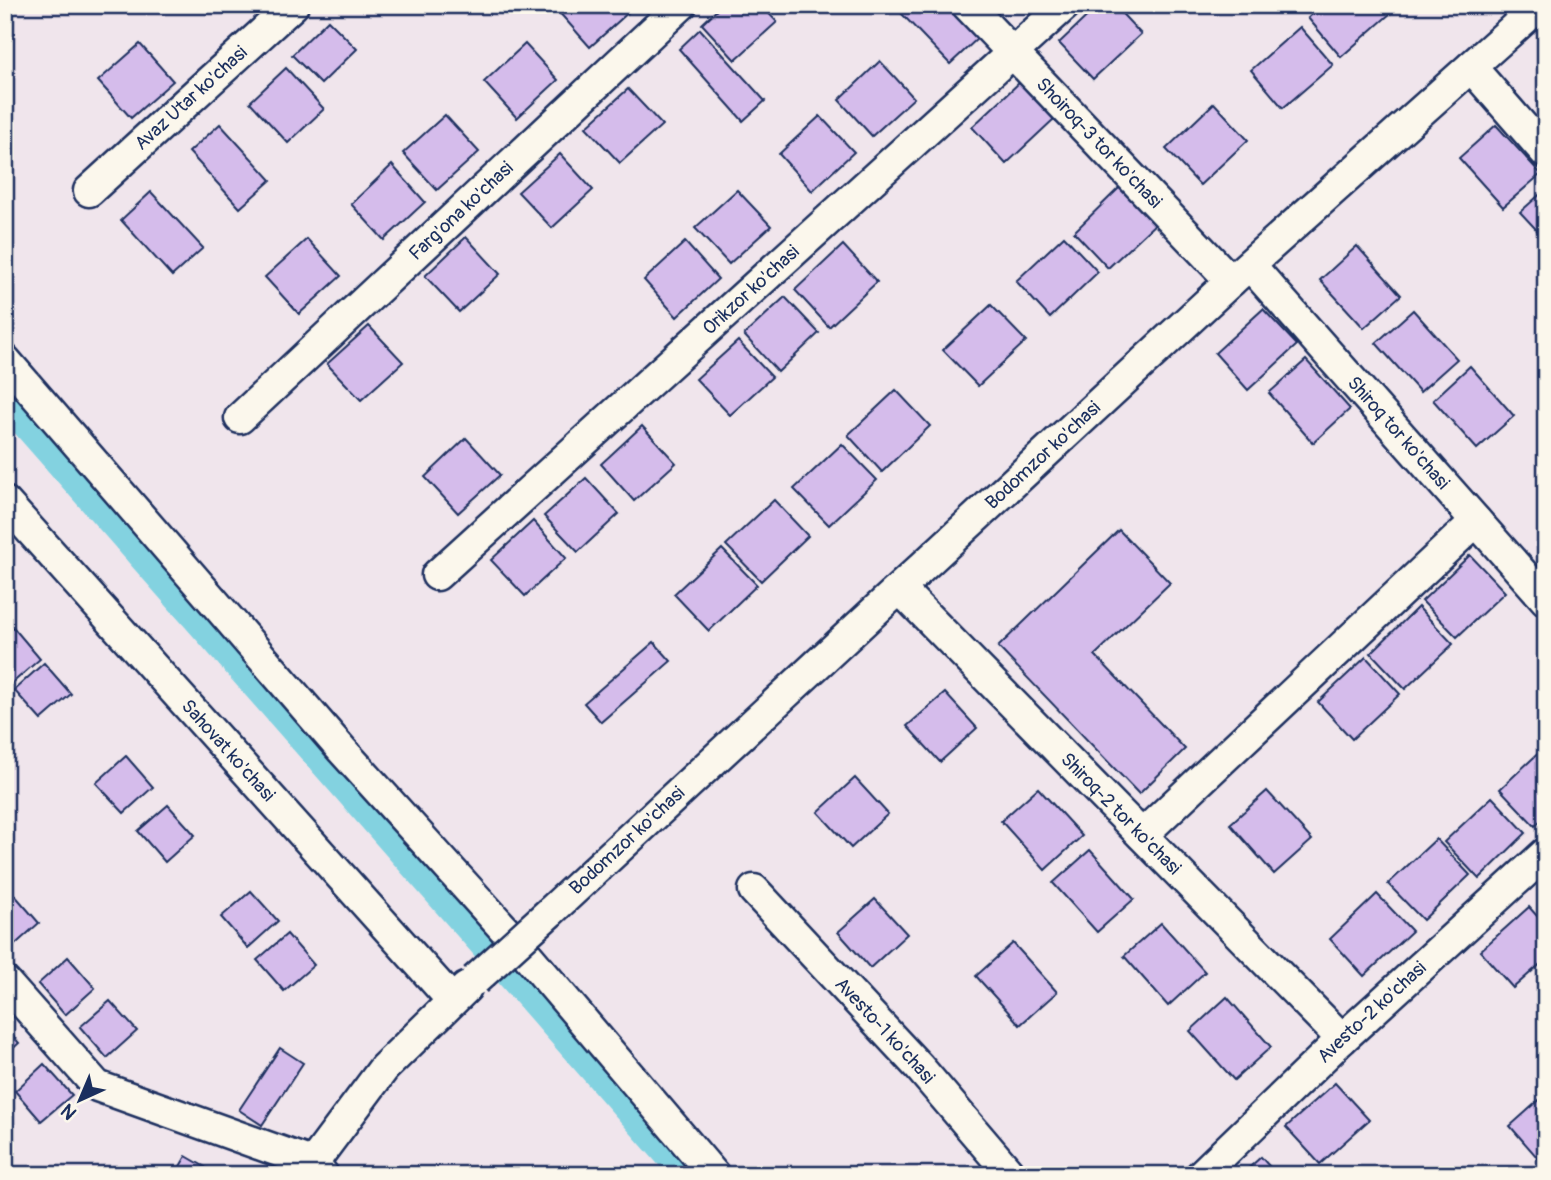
<svg xmlns="http://www.w3.org/2000/svg" width="1551" height="1180" font-family="Pangolin,sans-serif">
<rect width="100%" height="100%" fill="#f0e5ec"/>
<filter id="ink" filterUnits="userSpaceOnUse"><feTurbulence type="fractalNoise" baseFrequency=".0143" numOctaves="2"/><feDisplacementMap in="SourceGraphic" scale="14" xChannelSelector="R" yChannelSelector="G"/><feConvolveMatrix kernelMatrix="1 2 1 2 8 2 1 2 1" color-interpolation-filters="sRGB"/></filter>
<g filter="url(#ink)">
<g fill="none" stroke-linecap="round" stroke-linejoin="round">
<!-- canal -->
<path stroke="#83d2e0" stroke-width="28" d="M5,401l681,774"/>
</g>
<!-- building -->
<g fill="#d5bceb" stroke="#1b2f5e" stroke-width="2">
<path d="M562,5h67l3,4 -42,38 -33,-37z"/>
<path d="M722,5h39l16,17 -42,38 -33,-36z"/>
<path d="M909,5h37l32,33 -28,26 -49,-51z"/>
<path d="M1099,5h15l27,29 -48,45 -34,-36z"/>
<path d="M1323,5h61l7,8 -50,44 -33,-39z"/>
<path d="M328,20l29,29 -36,35 -29,-29z"/>
<path d="M1300,27l33,38 -50,43 -32,-38z"/>
<path d="M700,29l65,72 -22,20 -64,-72z"/>
<path d="M140,44l33,37 -42,37 -33,-37z"/>
<path d="M525,44l33,36 -41,38 -33,-36z"/>
<path d="M880,61l34,37 -42,38 -33,-36z"/>
<path d="M286,68l38,41 -36,34 -38,-41z"/>
<path d="M1020,82l34,37 -48,45 -34,-37z"/>
<path d="M628,89l34,36 -42,38 -34,-36z"/>
<path d="M1214,103l34,37 -48,45 -34,-36z"/>
<path d="M445,115l34,37 -42,38 -34,-37z"/>
<path d="M820,116l34,36 -42,39 -33,-37z"/>
<path d="M220,124l51,56 -31,28 -51,-56z"/>
<path d="M1496,125l45,49 -38,33 -44,-49z"/>
<path d="M560,154l33,36 -41,38 -34,-36z"/>
<path d="M392,165l33,37 -41,38 -33,-36z"/>
<path d="M1121,186l35,37 -48,45 -34,-36z"/>
<path d="M1546,189v51l-26,-28z"/>
<path d="M737,190l34,36 -42,38 -34,-36z"/>
<path d="M151,192l52,56 -31,28 -51,-56z"/>
<path d="M1064,236l34,36 -48,46 -34,-37z"/>
<path d="M466,237l34,37 -41,38 -34,-36z"/>
<path d="M307,239l34,37 -42,38 -34,-37z"/>
<path d="M685,242l33,37 -41,38 -33,-37z"/>
<path d="M843,245l34,37 -48,45 -34,-37z"/>
<path d="M1357,246l44,49 -37,33 -44,-48z"/>
<path d="M785,297l34,36 -41,39 -34,-37z"/>
<path d="M991,305l35,36 -48,45 -35,-36z"/>
<path d="M1263,309l34,36 -49,45 -33,-37z"/>
<path d="M1413,310l44,49 -37,33 -44,-49z"/>
<path d="M369,326l34,36 -42,38 -34,-36z"/>
<path d="M738,341l34,36 -42,38 -34,-36z"/>
<path d="M1306,360l44,49 -37,34 -44,-50z"/>
<path d="M1470,366l44,50 -37,33 -44,-49z"/>
<path d="M896,390l34,36 -48,46 -34,-37z"/>
<path d="M642,426l34,37 -42,38 -33,-37z"/>
<path d="M466,438l34,37 -42,38 -33,-36z"/>
<path d="M842,444l35,36 -48,45 -35,-36z"/>
<path d="M586,478l33,36 -41,38 -34,-36z"/>
<path d="M774,500l34,36 -47,45 -35,-36z"/>
<path d="M533,521l33,37 -41,38 -34,-36z"/>
<path d="M1119,530l51,53 -75,72 90,94 -46,45 -141,-147z"/>
<path d="M722,549l35,36 -48,46 -35,-37z"/>
<path d="M1470,555l35,37 -48,45 -35,-36z"/>
<path d="M1418,607l35,37 -48,45 -34,-36z"/>
<path d="M13,627l27,32 -30,26 -5,-6v-45z"/>
<path d="M654,642l17,19 -70,61 -17,-19z"/>
<path d="M1366,657l34,37 -48,45 -34,-37z"/>
<path d="M44,663l27,31 -30,26 -27,-30z"/>
<path d="M945,693l32,35 -37,34 -33,-36z"/>
<path d="M1546,746v69l-11,11 -35,-37z"/>
<path d="M126,756l27,31 -29,26 -28,-30z"/>
<path d="M855,778l33,36 -37,34 -33,-36z"/>
<path d="M1038,788l44,48 -37,34 -44,-49z"/>
<path d="M1267,791l45,49 -38,34 -44,-50z"/>
<path d="M1492,797l34,36 -47,46 -35,-37z"/>
<path d="M168,805l27,30 -30,27 -27,-31z"/>
<path d="M1436,839l34,36 -47,45 -35,-36z"/>
<path d="M1090,850l44,49 -37,33 -44,-49z"/>
<path d="M251,891l27,30 -30,27 -27,-31z"/>
<path d="M12,892l27,31 -30,27 -4,-5v-47z"/>
<path d="M1377,894l35,37 -48,45 -34,-37z"/>
<path d="M875,899l32,35 -37,34 -32,-36z"/>
<path d="M1529,907l17,19v33l-33,29 -33,-37z"/>
<path d="M1161,923l44,49 -37,34 -44,-50z"/>
<path d="M287,934l27,31 -30,26 -27,-31z"/>
<path d="M1013,943l44,49 -37,33 -44,-49z"/>
<path d="M68,957l27,31 -30,27 -27,-31z"/>
<path d="M1227,997l44,50 -37,33 -44,-49z"/>
<path d="M110,1001l27,30 -30,27 -27,-31z"/>
<path d="M5,1027l14,16 -14,13z"/>
<path d="M280,1048l23,15 -41,62 -23,-15z"/>
<path d="M44,1064l28,31 -31,26 -26,-30z"/>
<path d="M1335,1083l34,37 -49,44 -34,-37z"/>
<path d="M1546,1094v68l-3,2 -33,-38z"/>
<path d="M186,1156l33,19h-44z"/>
<path d="M1261,1157l16,18h-36z"/>
</g>
<g fill="none" stroke-linecap="round" stroke-linejoin="round">
<defs>
<g id="minor">
<path id="s1" d="M967,5l264,276"/>
<path d="M1471,67l75,86"/>
<path id="s2" d="M89,191l204,-186"/>
<path id="s3" d="M1250,265l296,335"/>
<path d="M5,360l337,390 174,192 198,233"/>
<path id="s4" d="M240,418l441,-413"/>
<path id="s5" d="M5,502l447,498"/>
<path id="s6" d="M437,575l628,-570"/>
<path id="s7" d="M900,589l442,450"/>
<path d="M1142,835l334,-314"/>
<path id="s8" d="M754,890l165,177 92,108"/>
<path id="s9" d="M550,912l681,-631 309,-276"/>
<path d="M5,982l92,104 215,77 11,12"/>
<path d="M304,1175l80,-107 82,-80"/>
<path id="s10" d="M1201,1175l141,-136 204,-186"/>
</g>
</defs>
<!-- minor casing -->
<use href="#minor" stroke="#1b2f5e" stroke-width="35"/>
<!-- minor -->
<use href="#minor" stroke="#fbf7ec" stroke-width="30"/>
<defs>
<path id="minor-bridge" d="M475,980l75,-68"/>
</defs>
<!-- minor-bridge casing -->
<use href="#minor-bridge" stroke="#1b2f5e" stroke-width="35" stroke-linecap="butt"/>
<!-- minor-bridge -->
<use href="#minor-bridge" stroke="#fbf7ec" stroke-width="30"/>
</g>
</g>
<g text-anchor="middle" dominant-baseline="central" stroke-width="7" stroke-linejoin="round" paint-order="stroke">
<!-- street labels -->
<g font-size="19" fill="#1b2f5e" stroke="#fbf7ec">
<text stroke="none"><textPath href="#s2" startOffset="138">Avaz Utar ko'chasi</textPath></text>
<text stroke="none"><textPath href="#s1" startOffset="191">Shoiroq-3 tor ko'chasi</textPath></text>
<text stroke="none"><textPath href="#s4" startOffset="303">Farg'ona ko'chasi</textPath></text>
<text stroke="none"><textPath href="#s6" startOffset="424">Orikzor ko'chasi</textPath></text>
<text stroke="none"><textPath href="#s3" startOffset="224">Shiroq tor ko'chasi</textPath></text>
<text stroke="none"><textPath href="#s9" startOffset="672">Bodomzor ko'chasi</textPath></text>
<text stroke="none"><textPath href="#s5" startOffset="334">Sahovat ko'chasi</textPath></text>
<text stroke="none"><textPath href="#s7" startOffset="315">Shiroq-2 tor ko'chasi</textPath></text>
<text stroke="none"><textPath href="#s9" startOffset="105">Bodomzor ko'chasi</textPath></text>
<text stroke="none"><textPath href="#s10" startOffset="236">Avesto-2 ko'chasi</textPath></text>
<text stroke="none"><textPath href="#s8" startOffset="192">Avesto-1 ko'chasi</textPath></text>
</g>
</g>
<!-- margin -->
<rect width="1551" height="1180" fill="none" stroke="#fbf7ec" stroke-width="28"/>
<rect x="14" y="14" width="1523" height="1152" fill="none" stroke="#1b2f5e" stroke-width="2.5" filter="url(#ink)"/>
<!-- north arrow -->
<g transform="translate(80 1100) rotate(224)" stroke="#fbf7ec" stroke-width="5" paint-order="stroke">
<path d="M0-5L12 26L0 18L-12 26Z" fill="#1b2f5e"/>
<text y="-10" font-size="19" font-weight="bold" text-anchor="middle" fill="#1b2f5e">N</text>
</g>
</svg>
